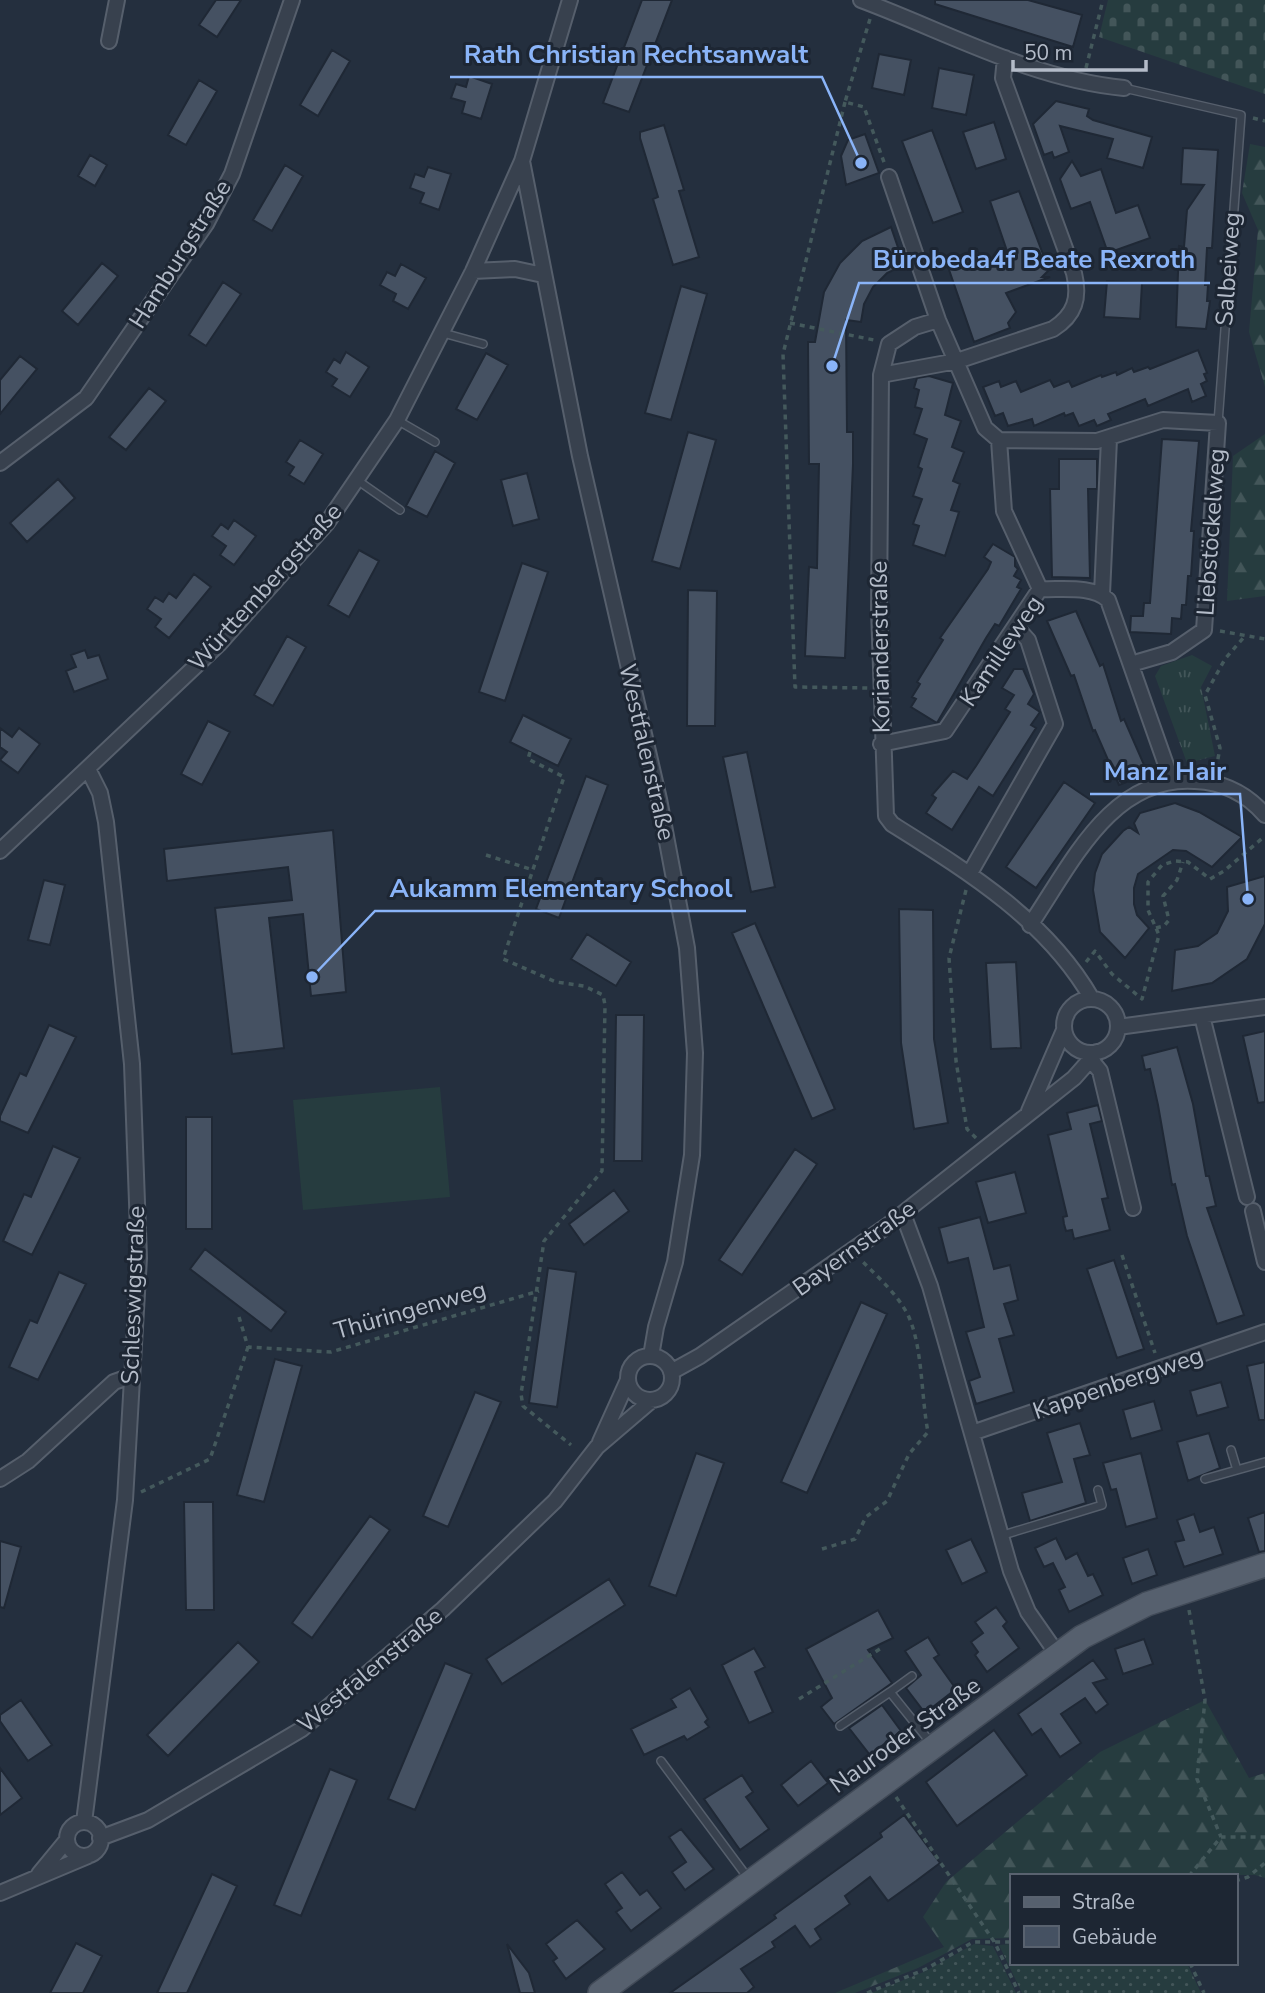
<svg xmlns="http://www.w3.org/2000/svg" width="1265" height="1993" font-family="'Nunito Sans',sans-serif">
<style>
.grass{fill:url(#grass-dots)}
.forest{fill:url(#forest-firs)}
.cemetery{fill:url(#cemetery-stones)}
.park{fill:url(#park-tufts)}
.garden{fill:#263c3f}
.building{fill:#455162;stroke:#1f2835;stroke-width:2}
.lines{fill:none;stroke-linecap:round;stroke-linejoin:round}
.service-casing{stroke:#565f6c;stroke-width:10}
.minor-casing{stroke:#565f6c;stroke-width:18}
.primary-casing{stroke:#414a57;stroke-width:26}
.path{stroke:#44595c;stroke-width:3.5;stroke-dasharray:5 5;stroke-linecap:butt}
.service{stroke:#38414e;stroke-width:7}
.minor{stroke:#38414e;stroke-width:14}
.primary{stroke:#56606e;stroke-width:23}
.labels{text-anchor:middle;stroke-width:6;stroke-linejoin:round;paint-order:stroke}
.street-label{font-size:24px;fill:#b4bcc9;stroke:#1d2633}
.leader{fill:none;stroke:#8ab4f8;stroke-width:2.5}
.callout-dot{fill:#8ab4f8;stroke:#1d2633;stroke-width:2.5}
.callout-label{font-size:26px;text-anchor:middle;font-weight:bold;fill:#8ab4f8;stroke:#1d2633;stroke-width:6;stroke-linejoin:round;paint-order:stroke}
</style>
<defs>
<pattern id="grass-dots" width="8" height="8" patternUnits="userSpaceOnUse" patternTransform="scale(1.75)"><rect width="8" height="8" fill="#263c3f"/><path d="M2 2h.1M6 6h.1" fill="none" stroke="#435659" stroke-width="1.8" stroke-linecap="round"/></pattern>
<pattern id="forest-firs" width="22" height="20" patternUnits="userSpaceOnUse" patternTransform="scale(1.75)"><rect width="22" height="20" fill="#263c3f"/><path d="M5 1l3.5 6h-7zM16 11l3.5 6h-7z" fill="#435659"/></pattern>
<pattern id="cemetery-stones" width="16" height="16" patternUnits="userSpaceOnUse" patternTransform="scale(1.75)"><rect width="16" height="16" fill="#263c3f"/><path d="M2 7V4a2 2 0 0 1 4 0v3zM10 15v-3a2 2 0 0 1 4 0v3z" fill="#435659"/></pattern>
<pattern id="park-tufts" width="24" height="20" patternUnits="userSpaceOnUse" patternTransform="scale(1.75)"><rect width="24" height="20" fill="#263c3f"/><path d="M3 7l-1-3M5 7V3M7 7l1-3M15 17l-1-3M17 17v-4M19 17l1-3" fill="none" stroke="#435659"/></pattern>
</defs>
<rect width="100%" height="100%" fill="#242f3e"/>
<path class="grass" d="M974,1944l19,2 23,47h-145l55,-22z
M1011,1944v19h176l14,30h-179l-23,-48z"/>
<path class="forest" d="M1250,144l15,3v240l-16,-55 9,-102 -16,-37z
M1265,434v162l-38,5 6,-145z
M1205,1700l44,78 16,-5v105l-10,-3 -244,1v62l-39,1 -54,29 -63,25h-20l109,-46 -21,-30 23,-35 154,-130z"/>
<path class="cemetery" d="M1108,0h157v94l-166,-57z"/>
<path class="park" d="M1192,655l20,11 -11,21 14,69 -28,7 -32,-87 6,-10z"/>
<path class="garden" d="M440,1087l10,110 -147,13 -10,-110z"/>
<path class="building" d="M216,0h25l-24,37 -18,-12z
M642,0h30l-43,112 -26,-9z
M935,0h93l54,15 -9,32 -138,-43z
M332,50l18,11 -32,55 -18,-11z
M879,54l32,6 -7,35 -32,-7z
M939,68l35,7 -8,40 -34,-7z
M469,76l23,8 -11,35 -19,-6 3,-11 -14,-4 5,-14 10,3z
M199,80l18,11 -31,54 -18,-10z
M1056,101l33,8 -2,7 6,4 59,17 -9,31 -36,-10 6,-19 -53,-13 9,26 -15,6 -2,-6 -8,3 -11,-31z
M994,122l12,37 -30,10 -13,-37z
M664,125l20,65 -5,1 20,66 -26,8 -20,-66 5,-2 -18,-59v-6z
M932,130l31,82 -30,11 -31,-82z
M865,134l14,39 -33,12 -5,-29 7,-16z
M1183,148l35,2 -6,98h-5l-2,37h3l-1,16h3l-4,28 -30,-2 3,-81 5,1 3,-37 17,-25 -23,-1z
M90,155l17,10 -12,21 -17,-10z
M1072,161l9,15 20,-7 15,44 22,-8 12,33 -42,15 -18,-51 -19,7 -11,-30z
M285,165l18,11 -31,55 -19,-11z
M428,167l23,7 -12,36 -19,-7 4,-10 -14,-5 5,-14 9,3z
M1019,191l30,79 -7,7h8l-44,16 10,19 -8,11 2,5 -36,14 -28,-81 31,-12 6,17 26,-9 -19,-56z
M891,227l13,38 -17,8 -14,14 -9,17 -3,18 -15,-2 1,112h6v32l-8,194 -40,-2 4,-89 8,1 2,-104h-10l-1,-122h7l9,-50 16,-29 22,-22z
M102,263l16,13 -40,49 -16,-14z
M401,264l25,14 -18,31 -15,-8 3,-7 -16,-9 7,-13 8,4z
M1107,281l35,2 -2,36 -36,-2z
M223,282l18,12 -35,52 -17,-11z
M681,286l26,8 -36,126 -26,-7z
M1198,350l9,23 -3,1 3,7 -6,3 5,12 -14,6 -4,-13 -40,17 -3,-7 -37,15 3,6 -14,6 -3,-6 -15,6 -6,-13 -8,3 -1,-3 -30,13 -2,-7 -24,7 -5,-13 -8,3 -12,-29 16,-6 2,6 15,-6 5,11 29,-12 4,7 15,-6 3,6 29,-12 1,2 14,-5 1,3 15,-7 2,4 14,-5 2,2z
M346,352l23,15 -19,30 -18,-11 5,-7 -11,-7 8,-13 6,4z
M486,353l22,12 -31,55 -21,-11z
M20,356l17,13 -37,45v-34z
M929,376l24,7 -8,32 16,6 -9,26 12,5 -11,29 7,3 -9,26 8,2 -14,44 -32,-11 6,-19 -6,-2 9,-25 -9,-3 9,-27 -4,-2 9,-28 -13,-5 8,-25 -7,-2 4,-17 -5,-2 3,-10z
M149,388l17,13 -40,49 -17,-13z
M688,432l28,8 -36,129 -28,-8z
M1162,439l37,2 -8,90h3l-3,45h-3l-2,29h-4l-1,14 -9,-1 -1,16 -41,-2 1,-16h12l1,-13h6z
M300,440l23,14 -19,30 -15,-9 5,-8 -8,-5z
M435,451l20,12 -28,54 -21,-11z
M1059,459h38v30h-9l2,89 -38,-1 -2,-88h9z
M527,473l12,46 -26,7 -12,-46z
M58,479l17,19 -48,44 -17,-19z
M234,520l22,16 -22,29 -14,-10 6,-9 -14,-10 9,-12 7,5z
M993,544l22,13v9l3,3 -4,7 7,4 -4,7 4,2 -22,37 -4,-2 -9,14 -49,85 -26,-16 5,-8 -4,-2 8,-13 -3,-2 26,-42 -3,-2 48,-69 3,-7 -7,-5z
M359,550l20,11 -30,56 -21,-12z
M522,563l26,9 -43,129 -26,-9z
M194,574l17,13 -42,51 -14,-11 6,-8 -14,-10 8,-12 8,5 6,-9 7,5z
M688,590l29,1 -2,135h-28z
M1076,611l24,55 3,-2 18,57 3,-2 24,55 -29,11 -24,-55 -2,1 -19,-56 -3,1 -24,-55z
M287,636l19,11 -33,59 -19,-11z
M85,650l3,8 11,-3 9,24 -34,13 -8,-21 10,-4 -5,-12z
M1014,669h9l11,25 -6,10 12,8 -9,13 5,3 -43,68 -14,-9 -27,43 -26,-17 10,-15 -4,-3 21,-24 14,8 9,-13 34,-54 -5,-3 9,-14 -12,-7z
M523,715l48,24 -13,27 -48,-24z
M208,721l22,11 -28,53 -21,-11z
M0,728l12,9 7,-9 21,16 -22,29 -18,-13 7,-8 -7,-5z
M747,752l28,135 -24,5 -28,-135z
M586,776l22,9 -49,133 -23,-9z
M1064,782l31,21 -59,85 -30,-21z
M1175,803l24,9 43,25 -30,30 -26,-16 -13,-1 -35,24 -4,14v16l3,11 12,13 -24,30 -25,-26 -7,-42 2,-17 7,-19 21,-23 6,-4 9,6 -4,-10 6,-10z
M333,830l13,162 -35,4 -8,-82 -34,4 15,130 -52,6 -17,-146 77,-8 -4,-33 -121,14 -3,-32z
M1265,876v48l-18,35 -35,24 -40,8 3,-41 23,-4 19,-13 11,-22 -1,-24z
M44,880l21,5 -15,60 -22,-5z
M899,909l34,1 1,129 14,84 -34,6 -13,-86z
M755,923l80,186 -23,10 -80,-186z
M587,934l44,28 -15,24 -45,-27z
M1016,962l5,86 -30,1 -5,-86z
M616,1015h28l-2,146h-28z
M49,1025l27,12 -48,96 -28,-12v-5l20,-43 6,3z
M1265,1031v71l-7,1 -15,-67z
M1177,1047l16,57 13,72h3l7,30 -9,2 37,107 -27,9 -30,-88 -12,-52 -3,1 -14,-80 -8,-36 -5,1 -3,-14z
M1098,1105l4,16 -12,3 18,74 -6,1 8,31 -36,9 -2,-9 -6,1 -2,-7 -1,-7 4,-1 -19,-81 23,-6 -4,-16z
M186,1117h26v112h-26z
M53,1146l27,12 -48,97 -29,-14 21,-47 7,3z
M795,1149l22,15 -75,111 -23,-15z
M1015,1172l11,41 -38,10 -12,-41z
M614,1190l15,21 -45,34 -15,-21z
M980,1217l14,52 16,-4 8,35 -14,4 10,31 -15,4 15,53 -38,12 -7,-23 11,-4 -14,-45 18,-5 -16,-69 -20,5 -9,-35z
M205,1249l81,63 -15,19 -81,-62z
M1114,1260l30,89 -27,9 -30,-89z
M548,1268l28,4 -19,135 -28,-4z
M59,1272l27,12 -48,96 -29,-13 21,-47 7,3z
M861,1302l26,12 -80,179 -26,-11z
M275,1359l27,7 -38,136 -27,-7z
M1265,1362v58h-6l-12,-54z
M1221,1382l7,25 -31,9 -7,-25z
M475,1392l26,10 -53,125 -25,-11z
M1154,1401l8,29 -31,9 -8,-29z
M1080,1423l10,32 -16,4 12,44 -56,18 -8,-28 40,-11 -15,-49z
M1209,1433l11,35 -32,13 -11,-39z
M696,1453l28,10 -48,133 -27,-10z
M1141,1453l16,65 -31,9 -10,-38 -5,1 -8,-27z
M184,1502h29l1,108h-28z
M1265,1512v39l-6,1 -11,-34z
M1194,1514l6,18 14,-5 9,27 -39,13 -9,-25 9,-2 -7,-20z
M370,1516l20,14 -78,108 -20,-15z
M1056,1538l10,21 11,-6 11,23 5,-2 10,21 -34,17 -10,-22 6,-3 -12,-24 -9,4 -9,-19z
M971,1539l16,33 -25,12 -16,-34z
M0,1541l21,6 -17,61 -4,-1z
M1148,1549l9,26 -25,9 -9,-26z
M609,1579l16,26 -123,79 -16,-25z
M996,1607l11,15 -4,4 16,22 -32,24 -12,-17 3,-3 -7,-10 12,-9 -8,-11z
M878,1610l15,28 -25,12 24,33 -58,41 -13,-17 11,-9 -26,-49z
M928,1637l11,18 -5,3 22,31 -31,24 -19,-25 15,-13 -16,-24z
M1144,1639l9,25 -30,10 -8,-25z
M238,1642l21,20 -91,94 -21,-21z
M754,1648l11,19 -10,5 18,40 -24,11 -27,-58z
M1093,1660l14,19 -14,4 15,21 -12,9 -11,-15 -24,16 20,29 -21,14 -19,-28 -9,6 -14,-21z
M445,1663l27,11 -57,136 -27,-11z
M690,1688l18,31 -3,3 4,5 -22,13 -3,-4 -40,19 -13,-26 45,-22 -5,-8z
M21,1700l31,45 -24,16 -28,-40v-6z
M882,1705l19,26 -31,24 -21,-27z
M994,1730l33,45 -70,51 -31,-44z
M811,1761l17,22 -30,23 -17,-21z
M0,1768l22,30 -22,17z
M330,1769l27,11 -56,136 -27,-11z
M742,1775l11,17 -7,5 23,32 -29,21 -36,-51z
M904,1815l36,48 -24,18 -28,20 -18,-24 -25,19 5,8 -35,25 6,10 -11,8 -15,-21 -23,16 3,5 -34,22 13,18 -7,6h-77l106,-75 -2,-3 108,-78 -2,-4z
M681,1829l33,40 -29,21 -13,-18 14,-10 -17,-25z
M622,1872l18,23 7,-5 14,18 -30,23 -15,-19 6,-4 -17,-24z
M212,1874l25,12 -50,107h-30z
M577,1920l28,29 -39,30 -13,-18 4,-3 -11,-14z
M76,1943l26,13 -19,37h-33z
M507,1944l22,29 6,20h-15z"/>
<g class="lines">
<g class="service-casing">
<path id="service" d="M1124,88l117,27 -23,308
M443,333l40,11
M397,420l38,22
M357,480l43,30
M1231,1450l6,20
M1205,1479l60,-17
M1000,1536l102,-31 -4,-15
M890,1692l22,-16
M840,1726l50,-34 41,51
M661,1761l87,117"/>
</g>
<g class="minor-casing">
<path id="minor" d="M861,0c86,32 170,79 263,88
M109,41l8,-41
M522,161l58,295 79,343 28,149 8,105 -3,102 -17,107 -19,65 -5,29
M889,177l49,143 47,108 14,12 98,1 66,-21 55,3 -14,207 -32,22 -41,12
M473,271l42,-2 28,6
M938,320l-23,7 -26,17 -8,31 -2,234 7,207 6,8c75,47 155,96 200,175
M881,375l76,-14 96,-32c22,-14 27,-31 21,-56l-71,-195 2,-20
M999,440l5,71 36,78
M0,463l86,-65 120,-174 26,-50 60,-174
M1102,594l7,-155
M881,744l64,-13 95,-142c21,1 53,-4 68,11l63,179
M0,851l219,-207 108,-121 70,-103 76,-149 49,-110 48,-161
M970,873l85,-149 -27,-84 -12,-13
M1030,925c41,-60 81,-150 165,-144 28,1 51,12 70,34
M1064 1026a27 27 0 1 1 54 0a27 27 0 1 1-54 0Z
M1202,1016l45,181
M1118,1027l147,-20
M1091,1060l9,11 33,137
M1029,1111l35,-81
M1253,1211l12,51
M903,1214l27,72 81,285 17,41 30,43
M628 1378a22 22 0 1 1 44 0a22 22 0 1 1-44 0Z
M671,1372l29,-16 187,-130 187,-148 23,-26
M972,1433l293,-101
M600,1442l28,-62
M0,1479l28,-18 86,-79 17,-6
M84,1822l41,-322 14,-242 -7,-194 -26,-242 -6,-29 -12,-24
M67 1839a17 17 0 1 1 34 0a17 17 0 1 1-34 0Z
M100,1838l48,-18 154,-91 141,-120 112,-108 42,-54 55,-47
M39,1874l28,-34
M0,1893l88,-37"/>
</g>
<g class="primary-casing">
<path id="primary" d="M600,1993l482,-356 65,-33 118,-39"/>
</g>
<path class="path" d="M870,19l-25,83 19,5 21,58
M1086,68l17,-68
M845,102l-62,252 12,333 73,1
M1253,118l12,3
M790,323l84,17
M1220,631l45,8
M530,752l-2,7 36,18 -61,182 53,23 28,4 19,9 2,10 -3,166 -58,70 -23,153 2,12 48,39
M1216,769l4,-21 -15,-53 20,-36 19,-22
M486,855l47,15
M966,890l-17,68 7,103 11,68 9,9
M1156,928l8,-2 5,-6 -6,-24 14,-16 6,-18
M1086,962l9,-11 17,23 30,25 17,-64 -11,-25v-28l14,-17 13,-4 13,1 22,17 14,-8 41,-35
M1122,1255l33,98
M239,1317l9,30 83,5 208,-61
M141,1492l69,-33 38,-112
M822,1549l33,-10 11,-22 21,-16 22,-47 19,-22c-7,-35 -5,-85 -20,-117 -11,-21 -29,-37 -45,-53
M1189,1610l16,90 -8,79 24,58
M799,1699l81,-50
M896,1797l99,146 24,50
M1189,1876l32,-39h44
M1235,1881l13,-4 17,-14
M1190,1963l14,30
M867,1993l59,-24 47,-27h38"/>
<use href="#service" class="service"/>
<use href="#minor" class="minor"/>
<use href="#primary" class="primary"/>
</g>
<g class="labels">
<g class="street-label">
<text transform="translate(180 254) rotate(-58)" y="8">Hamburgstraße</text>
<text transform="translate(1228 269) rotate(-86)" y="8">Salbeiweg</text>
<text transform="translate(1211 532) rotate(-86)" y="8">Liebstöckelweg</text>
<text transform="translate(265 587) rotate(-48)" y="8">Württembergstraße</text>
<text transform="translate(880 647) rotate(-91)" y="8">Korianderstraße</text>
<text transform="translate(1001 651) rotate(-56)" y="8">Kamilleweg</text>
<text transform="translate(647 752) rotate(77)" y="8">Westfalenstraße</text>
<text transform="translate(854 1248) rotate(-36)" y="8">Bayernstraße</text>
<text transform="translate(133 1295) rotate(-88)" y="8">Schleswigstraße</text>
<text transform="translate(410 1310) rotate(-16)" y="8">Thüringenweg</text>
<text transform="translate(1118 1383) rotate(-19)" y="8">Kappenbergweg</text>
<text transform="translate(370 1670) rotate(-40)" y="8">Westfalenstraße</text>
<text transform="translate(905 1735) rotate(-36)" y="8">Nauroder Straße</text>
</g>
</g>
<path class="leader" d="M861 163L822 77H450M832 366L859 283H1210M1248 899L1240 794H1090M312 977L375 911H746"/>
<g class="callout-dot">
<circle cx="861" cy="163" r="7"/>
<circle cx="832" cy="366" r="7"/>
<circle cx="1248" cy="899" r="7"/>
<circle cx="312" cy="977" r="7"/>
</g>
<g class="callout-label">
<text x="636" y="63">Rath Christian Rechtsanwalt</text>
<text x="1034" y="268">Bürobeda4f Beate Rexroth</text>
<text x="1165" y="780">Manz Hair</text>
<text x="561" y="897">Aukamm Elementary School</text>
</g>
<rect x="1010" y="1874" width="228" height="91" fill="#1d2633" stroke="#59626f" stroke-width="2"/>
<rect x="1024" y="1897" width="35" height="10" fill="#56606e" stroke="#59626f" stroke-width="2"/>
<text x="1072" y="1909" font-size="21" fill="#b4bcc9">Straße</text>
<rect x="1024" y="1926" width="35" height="21" fill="#455162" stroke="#59626f" stroke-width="2"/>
<text x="1072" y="1944" font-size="21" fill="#b4bcc9">Gebäude</text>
<path d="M1013 60v10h133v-10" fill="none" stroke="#b4bcc9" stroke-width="3.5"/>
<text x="1024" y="60" font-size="21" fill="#b4bcc9" stroke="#1d2633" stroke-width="5" paint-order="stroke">50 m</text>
</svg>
